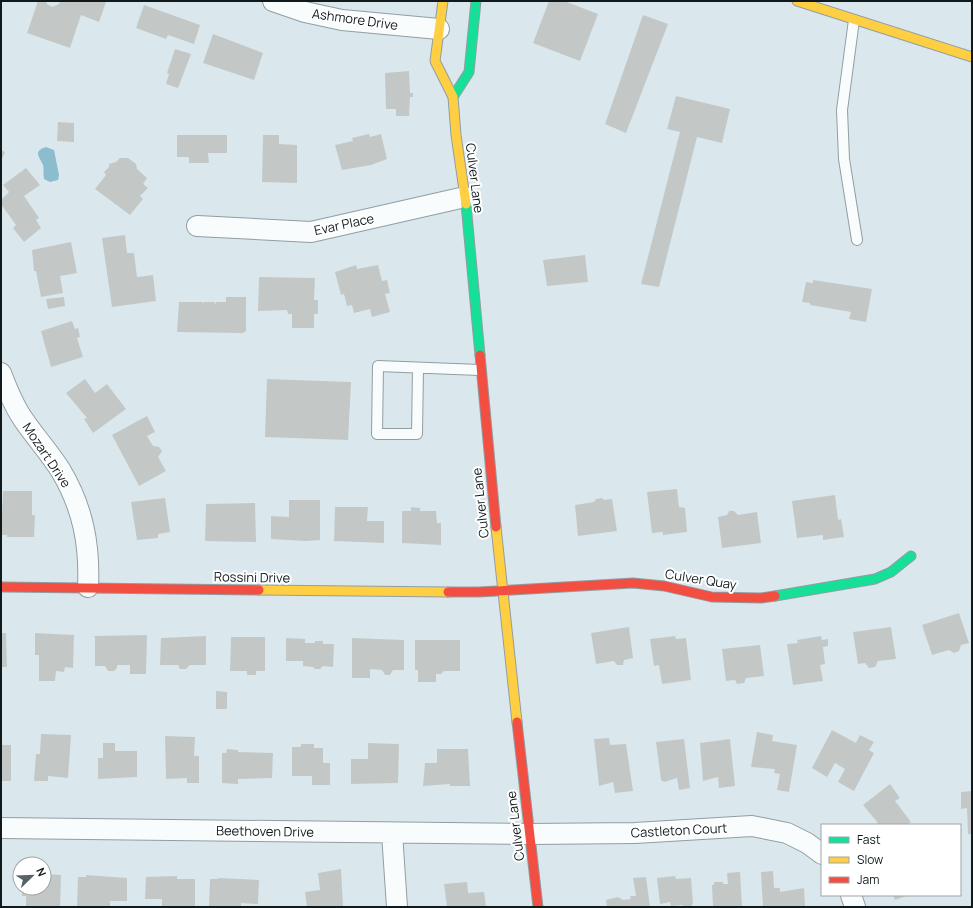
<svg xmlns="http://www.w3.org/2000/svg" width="973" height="908" font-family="Manrope,sans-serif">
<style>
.water{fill:#8cbdce}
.building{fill:#c3c8c6}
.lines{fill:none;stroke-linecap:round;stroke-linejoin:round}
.lane-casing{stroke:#929da2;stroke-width:12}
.street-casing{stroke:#929da2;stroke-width:22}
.fast-casing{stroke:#929da2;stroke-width:11}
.slow-casing{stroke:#929da2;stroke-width:11}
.jam-casing{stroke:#929da2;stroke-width:11}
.lane{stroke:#f9fcfc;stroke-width:10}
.street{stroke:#f9fcfc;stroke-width:20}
.fast{stroke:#16e098;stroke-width:9}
.slow{stroke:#ffcf43;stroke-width:9}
.jam{stroke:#f24e42;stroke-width:9}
.labels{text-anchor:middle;stroke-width:4;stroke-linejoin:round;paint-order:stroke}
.street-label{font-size:13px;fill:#101a1d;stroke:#fff}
</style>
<rect width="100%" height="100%" fill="#dae8ee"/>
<path class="water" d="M46,147l8,3 5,25 -1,5 -8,2 -6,-3c-1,-5 0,-10 -1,-14 -4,-9 -10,-14 3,-18z"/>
<path class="building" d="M38,1h8l1,3 5,3 7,-3 1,-3 46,1 -7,20 -18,-7 -11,33 -43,-15z
M549,1h15l34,13 -18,47 -47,-18z
M144,5l56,20 -6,19 -26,-9 -2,4 -30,-11z
M643,15l25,9 -42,109 -21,-9z
M213,34l50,19 -9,27 -51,-17z
M175,49l16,5 -13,34 -12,-4 3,-10 -2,-1z
M409,71l1,22h3v4h-3l-1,19h-13v-7h-10l-1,-36z
M676,96l54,13 -8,34 -25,-6 -38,150 -18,-3 39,-152 -13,-3z
M58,122l16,1v19l-17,-1z
M369,134l1,3 11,-3 6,25 -16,6 -29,5 -7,-25 18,-4 -1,-3z
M177,135h50v18h-19l1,10h-20v-6h-12z
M263,135h16v9l18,1v38l-35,-1z
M1,150l4,2 -4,9z
M120,158h8l8,6 1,5 10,9 -4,6 5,4 -8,8 3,3 -13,16 -35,-26 11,-14 -2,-3 5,-5v-3l7,-2z
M26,168l14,17 -16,11 15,22 -3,2 5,8 -17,14 -11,-14 3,-3 -15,-21v-4l8,-8 -6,-7z
M125,235l2,18h7l3,24 16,-2 3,26 -44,6 -10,-69z
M71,242l6,31 -17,3 3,17 -22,4 -5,-26h-2l-2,-21z
M585,255l3,27 -41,4 -4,-26z
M356,265l1,4 21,-4 4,16 5,-1 3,13 -5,1 5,18 -18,5 -2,-8 -16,4 -2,-8 -5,1 -3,-12 -3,1 -6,-23z
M259,277l56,1 -1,22h4v14h-4v14h-22v-14h-4l-1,-4 -29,1z
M813,280l59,9 -6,33 -17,-3 2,-7 -41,-7v-2l-8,-1 4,-20 7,1z
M64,297l1,9 -17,3 -2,-10z
M226,297h20v34l-3,2 -66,-1 2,-30h24l-1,2 2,-2h10l2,2v-2h10z
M72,321l3,8 3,-1 2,9 -3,1 6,19 -32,10 -10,-36z
M85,379l10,14 12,-9 19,25 -33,24 -9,-14 3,-1 -21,-25z
M267,379l84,3 -3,58 -83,-3z
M147,416l8,16 -8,4 6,10 6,1 3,4 -4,6 8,14 -27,15 -27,-51z
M677,489l2,18 6,1 2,24 -24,3v-3l-11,1 -5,-41z
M3,491h29v24h3l-1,22h-27v-2h-6z
M835,495l3,25 3,-1 3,18 -21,3v-5l-26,3 -5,-37z
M165,498l5,34 -12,2v4l-21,2 -6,-38z
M602,498l2,2 8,-1 5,32 -39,5 -3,-31 19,-3 2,-3z
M289,500h31v40l-14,1 -35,-2v-23l18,1z
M255,503l1,39 -51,-1 1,-37z
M335,507h33l-1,14h17v22l-50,-2z
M411,507l9,1v3h16l1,12h4v22l-39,-2v-32h9z
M729,511h5l4,4 19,-3 4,31 -39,5 -4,-31 9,-2z
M959,613l10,30 -8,2 -2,6 -5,2 -5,-3 -17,5 -10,-30z
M629,627l4,31 -9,2 -1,5h-6l-3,-4 -18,3 -5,-31z
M891,627l5,32 -18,2 -3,6 -6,1 -4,-5 -7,1 -5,-32z
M1,633h5l1,34h-6z
M35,633l39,2 -1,33 -8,-1 -1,5 -8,-1 -1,10h-16v-26h-4z
M147,635l-1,39h-16v-9h-13v3l-3,3h-6l-3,-5h-10v-29l-2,-1z
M206,636v29h-16l-4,4h-6l-2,-4h-18l1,-27z
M675,636l1,3 10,-1 5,42 -29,4 -3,-19 -5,1 -4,-27z
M821,636l1,4 6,-1v7l-5,1 2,17 -5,1 3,16 -30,4 -6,-41 11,-1 -1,-3z
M231,637h34v34h-9v4h-9v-4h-17z
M286,638l19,1v4h10v-2h8v3h11l-1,23 -10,-1 -3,3h-5l-2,-2 -10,-1v-5h-17z
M352,638l52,2v30h-11l-3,5h-5l-3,-5 -12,-1v9h-18z
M415,640h45v31h-16l-3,3h-5v8h-18v-12h-3z
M760,645l4,31 -18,2 -2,5 -7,1 -2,-4 -9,1 -4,-32z
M216,691l11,1v17h-11z
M832,730l24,13 4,-8 14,7 -5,8 5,3 -20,38 -16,-9 7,-13 -10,-6 -8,14 -15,-9z
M757,732l16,3 -1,6 25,4 -8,47 -12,-2 3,-16 -6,-1 1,-4 -24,-2z
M41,734l30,1 -3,43 -20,-2v5h-14l2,-27h4z
M165,736l30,1 -1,19h5v27h-12v-5l-21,1z
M609,738l1,7 16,-1 7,47 -18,2 -2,-11 -14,4 -5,-47z
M684,739l6,49 -11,2 -2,-12 -13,4 -3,-2 -5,-38z
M730,739l5,47 -16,2 -1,-11 -15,4 -3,-38z
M103,743h12v8h22v26l-39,2v-21h5z
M368,743l31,1 -1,39 -47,1v-25h17z
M301,744h13v4h9v15h7v22h-18v-9h-20v-29h9z
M1,745h10v36h-10z
M227,749l11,1v2l35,1 -1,25 -34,1v5l-16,-1v-30h4z
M437,749h31l2,37h-20v-2l-27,2 2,-23h12z
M890,784l10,14 -5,3 16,21 -5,3h-30l2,-2 -15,-18z
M972,791v43h-4l-1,-26 -6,1v-17z
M341,869l2,38h-36l-2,-15 15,-2 -2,-17z
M773,871l1,17h6v4l24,-4 1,19h-42l-2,-35z
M740,872l2,35h-29l-1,-22h2v-3h9v2h5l-1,-11z
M44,874l17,1 -1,32h-34v-11h-4v-8h22z
M86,875l41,3v23h-17v6h-33l1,-30h8z
M177,876v3h18v28h-33v-8h-17l1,-22z
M675,876l1,3 15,-1 2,25 -1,1v3h-9v-2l-12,1 -1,-4 -10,2 -3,-26z
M646,877l4,30h-43l-1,-7 12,-3 5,3 8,-1 -1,-3h6l-3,-18z
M218,878l41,2 -1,24 -17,-1v4h-32l1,-28h8z
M467,882l1,11 16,-1 2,15h-39l-3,-23z
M893,895h16l-14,5z"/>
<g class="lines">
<g class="lane-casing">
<path id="lane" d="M854,20l-12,90 2,49 13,81
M418,368l-1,66h-40l1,-68 102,4"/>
</g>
<g class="street-casing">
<path id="street" d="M273,1l32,11 37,8 97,9
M197,226l114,6 154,-35
M1,373c6,16 13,33 22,46 12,18 27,34 38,52 22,37 29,74 27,116
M1,828l528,6 106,-1 117,-7 35,7 20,10 15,11
M392,833l5,74
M851,895l4,12"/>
</g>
<g class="fast-casing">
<path id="fast" d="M453,97l16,-25 7,-71
M466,204l14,151
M775,596l100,-17 16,-7 20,-16"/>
</g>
<g class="slow-casing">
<path id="slow" d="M443,1l-8,60 18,36 3,38 10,69
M797,1l175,56
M496,527l21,195
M259,590l189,2"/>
</g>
<g class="jam-casing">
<path id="jam" d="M480,355l16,172
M1,587l258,3
M448,592h31l154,-9 31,3 48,11 49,1 14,-2
M517,722l21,185"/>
</g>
<use href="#lane" class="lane"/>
<use href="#street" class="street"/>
<use href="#fast" class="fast"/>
<use href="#slow" class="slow"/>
<use href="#jam" class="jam"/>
</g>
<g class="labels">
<g class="street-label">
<text transform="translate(355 19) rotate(8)" y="5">Ashmore Drive</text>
<text transform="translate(475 178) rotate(83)" y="5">Culver Lane</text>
<text transform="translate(344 224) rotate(-12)" y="5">Evar Place</text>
<text transform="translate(47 455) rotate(56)" y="5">Mozart Drive</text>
<text transform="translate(480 503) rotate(-96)" y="5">Culver Lane</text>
<text transform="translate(252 577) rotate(1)" y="5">Rossini Drive</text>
<text transform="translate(701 579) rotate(9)" y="5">Culver Quay</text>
<text transform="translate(515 826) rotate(-97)" y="5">Culver Lane</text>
<text transform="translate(679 830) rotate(-3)" y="5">Castleton Court</text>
<text transform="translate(265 831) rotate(1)" y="5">Beethoven Drive</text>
</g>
</g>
<rect width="973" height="908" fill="none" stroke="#101a1d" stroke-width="4"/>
<rect x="821" y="824" width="140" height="72" fill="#ffffff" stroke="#9fa3a5"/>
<rect x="829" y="837" width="20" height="6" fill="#16e098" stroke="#9fa3a5"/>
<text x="857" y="844" font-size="12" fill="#101a1d">Fast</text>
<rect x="829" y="857" width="20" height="6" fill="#ffcf43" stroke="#9fa3a5"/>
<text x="857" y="864" font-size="12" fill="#101a1d">Slow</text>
<rect x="829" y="877" width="20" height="6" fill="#f24e42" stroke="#9fa3a5"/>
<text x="857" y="884" font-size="12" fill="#101a1d">Jam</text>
<g transform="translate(32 876) rotate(67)"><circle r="19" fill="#ffffff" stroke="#9fa3a5"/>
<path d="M0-3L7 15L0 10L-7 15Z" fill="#576266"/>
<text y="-6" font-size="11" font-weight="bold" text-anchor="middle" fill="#101a1d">N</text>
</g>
</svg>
